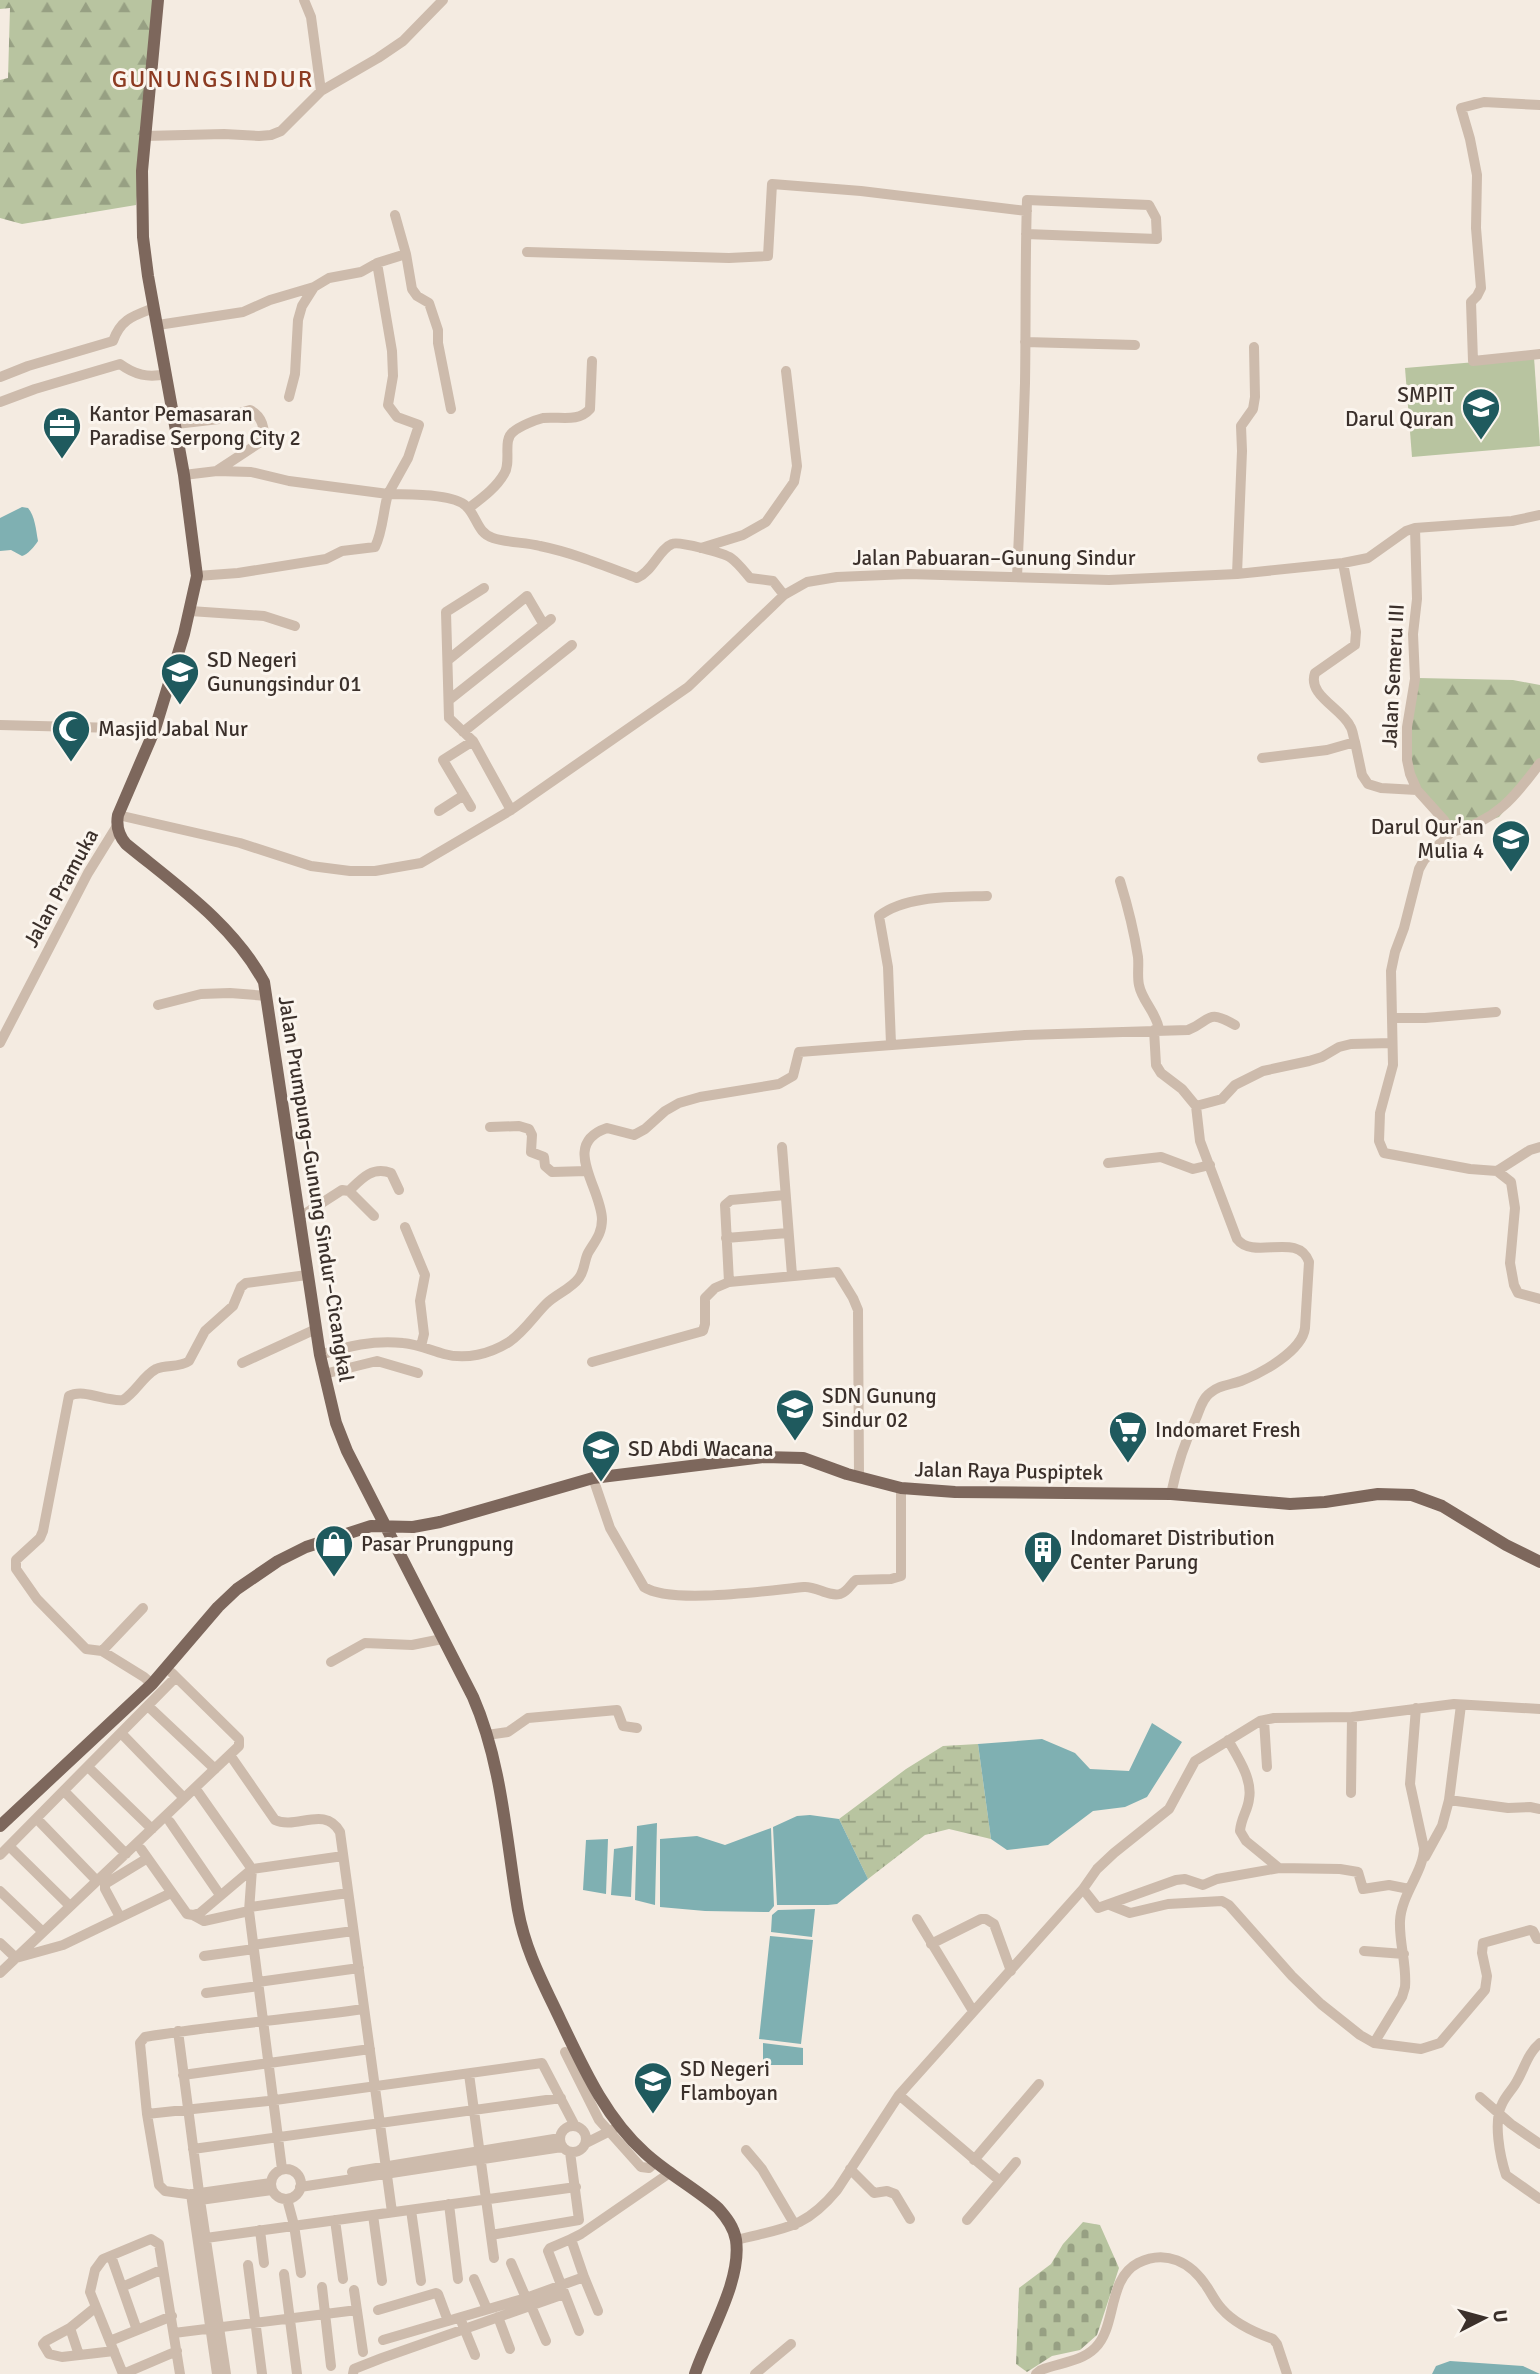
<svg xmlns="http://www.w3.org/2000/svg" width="1540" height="2374" font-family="Signika,sans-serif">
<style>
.forest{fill:url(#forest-firs)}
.wetland{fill:url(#wetland-marsh)}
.cemetery{fill:url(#cemetery-stones)}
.pitch{fill:#b8c4a0}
.water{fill:#7fb0b2}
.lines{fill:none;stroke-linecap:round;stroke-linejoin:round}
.minor{stroke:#cdbbac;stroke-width:10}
.major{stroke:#7d675c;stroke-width:12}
.labels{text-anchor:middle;stroke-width:6;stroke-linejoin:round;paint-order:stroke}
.poi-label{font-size:21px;fill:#3b302b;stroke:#fbf5ee;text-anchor:start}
.street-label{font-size:21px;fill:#3b302b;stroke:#fbf5ee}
.quarter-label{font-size:24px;letter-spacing:2px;fill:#8c3b22;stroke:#fbf5ee}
</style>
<defs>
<pattern id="forest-firs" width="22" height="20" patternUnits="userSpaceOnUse" patternTransform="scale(1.75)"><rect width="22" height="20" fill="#b8c4a0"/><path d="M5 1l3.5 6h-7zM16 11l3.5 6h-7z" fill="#97a083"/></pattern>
<pattern id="wetland-marsh" width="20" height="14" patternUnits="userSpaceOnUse" patternTransform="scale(1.75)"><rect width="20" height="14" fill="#b8c4a0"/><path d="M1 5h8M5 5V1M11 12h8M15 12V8" fill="none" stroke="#97a083"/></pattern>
<pattern id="cemetery-stones" width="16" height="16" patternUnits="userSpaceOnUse" patternTransform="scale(1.75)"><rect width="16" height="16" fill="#b8c4a0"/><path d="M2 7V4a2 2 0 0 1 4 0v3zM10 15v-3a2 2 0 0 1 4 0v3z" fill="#97a083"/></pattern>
</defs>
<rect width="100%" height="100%" fill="#f4ebe1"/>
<path class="forest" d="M0,0h157l-21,205 -114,19 -22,-6v-138l8,-2 2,-70 -10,1z
M1418,678l95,2 27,5v85l-41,47 -39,14 -19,-10 -31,-45 -1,-41z"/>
<path class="wetland" d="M978,1744l13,95 -42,-10 -24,6 -57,44 -29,-60 67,-50 37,-23z"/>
<path class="cemetery" d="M1083,2222l17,3 19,43 -22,67 -17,15 -28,6 -25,16 -11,-8 3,-76 32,-24 12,-20z"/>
<path class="pitch" d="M1534,357l6,89 -128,11 -7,-89z"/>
<path class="water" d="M22,507l6,1c7,8 8,22 10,33 -3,5 -11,14 -16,15l-11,-6 -11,1v-33z
M1152,1723l30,19 -35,55 -22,10 -32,4 -45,34 -41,5 -16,-11 -13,-95 64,-5 33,14 15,16 39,2z
M810,1815l29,4 29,60 -31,25 -9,1h-51l-4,-78 24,-11z
M657,1823l-2,82 -20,-5 2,-74z
M771,1828l3,78 -5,6 -64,-1 -45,-4v-68l37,-3 28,9z
M608,1839l-2,55 -23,-4 3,-50z
M633,1846l-2,51 -20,-2 3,-46z
M815,1909l-3,28 -41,-5 1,-17 6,-5z
M770,1936l43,4 -12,104 -42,-5z
M763,2043l40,5v17h-40z
M1450,2361l73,5 17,8h-108l4,-8z"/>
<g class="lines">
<path class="minor" d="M304,0l7,17 10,74
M1540,105l-56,-3 -23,6 9,31 7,36 -1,53 5,60 -4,8 -6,6 2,59 67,-7
M145,136l79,-2 35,2 12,-1 10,-4 40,-40 57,-33 25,-17 40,-41
M527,252l202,6 39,-2 4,-72 89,7 166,20
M406,254l6,35 5,7 12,7 9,27v13l13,66
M158,325l85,-13 27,-12 44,-13
M1025,342l110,3
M0,377l28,-11 85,-25c8,-22 20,-25 41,-33
M289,397l6,-23 3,-54 4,-14 12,-19 15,-9 32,-6 16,-9
M0,402l35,-13 85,-25c15,11 28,14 46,10
M176,424l43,-5 31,-9c12,6 16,19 12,31l-44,29
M184,475l33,-4 34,1 38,9 99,13 20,-36 11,-33 -22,-8 -9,-12 5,-29 -1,-25 -15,-88 29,-9 -11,-39
M469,508c13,-10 27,-20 35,-34 8,-12 -2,-34 9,-42 7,-6 22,-12 30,-14 16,-2 35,5 47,-9l2,-48
M1415,528l2,71 -4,35 2,45 -8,48v33l3,14 7,16 27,30 7,12 -27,28 -5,9 -15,59 -9,24 -4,19 2,94 -13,48 -1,28 5,12 86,16 27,2 14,11 4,26 -5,55 4,22 4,8 22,6
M701,548l42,-13 23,-13 28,-40 3,-16 -11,-95
M1237,574l5,-123 -1,-25 12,-17 2,-12 -1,-50
M197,576l41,-3 88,-14 16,-8 33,-4c8,-16 8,-36 13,-53 19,1 65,-1 78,12 11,10 11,27 27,32 15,5 32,4 47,8 34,7 65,20 97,32 16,-7 22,-29 35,-34 7,-3 52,9 59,14 7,5 13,13 19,20l23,3 11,14
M1017,577c3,-65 6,-130 8,-194 1,-61 0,-122 2,-183l122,5 7,13 1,21 -131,-5
M484,588l-38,24 3,106 24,23 38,69
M190,611l74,5 31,10
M448,660l79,-64 17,29
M449,700l102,-81
M0,725l155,4
M463,732l109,-87
M1355,742l7,33 6,9 13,4 36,2
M1262,758l65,-8 28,-8c-2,-5 -2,-12 -5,-16 -9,-18 -43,-31 -35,-53l40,-28 1,-13 -13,-69
M471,807l-28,-47 30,-19
M439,811l25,-16
M118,815l122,28 71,23 39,5h25l46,-8 90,-53 177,-123 96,-92 23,-13 30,-5 71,-3 201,6 128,-6 106,-11 25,-5 38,-27 9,-3 97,-7 28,-6
M1451,832c44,-10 64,-35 89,-69
M1120,881c8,26 14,50 18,76 1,9 -1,19 1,28 3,16 17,27 20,44
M158,1005l43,-11 29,-1 37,3
M1392,1018h33l71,-6
M1154,1030l2,35 5,8 21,16 14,17 4,35 37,98c17,22 61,-8 72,23l-4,66c-3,23 -43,45 -64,53 -11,4 -22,4 -31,12 -7,5 -10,15 -13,23 -13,27 -20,49 -26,78
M0,1043l88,-170 29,-47
M891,1044l-3,-77 -9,-51c27,-21 75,-19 108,-20
M1196,1106l26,-7 13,-14 28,-14 46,-10 13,-4 17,-10 12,-3 41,-1
M490,1127l29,-1 10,3 3,6 -1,17 13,5 1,9 7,6 35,-1
M782,1147l10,128
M1108,1163l53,-6 32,12 17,-4
M1497,1171l33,-21 10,-3
M349,1191c12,-12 23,-25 42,-18l8,17
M300,1217l42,-27 7,1 25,25
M405,1227l20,48 -5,26 4,33 -3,12
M726,1238l62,-5
M729,1282l-4,-77 6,-5 54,-5
M320,1355c28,-9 53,-15 83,-12 14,1 27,7 41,11 22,6 46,0 65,-12 15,-10 25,-26 37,-38 10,-10 25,-15 33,-26 6,-8 5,-17 9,-25 7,-12 14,-19 14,-34 -1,-32 -42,-75 5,-91l27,7 11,-6 20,-18 14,-8 21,-6 79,-13 14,-8 6,-24 226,-17 163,-5c23,-9 18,-22 47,-5
M592,1362l111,-31 2,-7v-26l10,-10 14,-6 108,-10 16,26 5,12 1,167
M242,1363l74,-34
M324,1374l53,-13 41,12
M593,1478l17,50 34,59c27,18 126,3 160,0 12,-1 25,10 36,7 9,-3 10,-10 16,-14l35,-1 10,-3v-88
M102,1651l41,-43
M331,1662l34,-19 47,2 30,-6
M152,1684l-8,-7 -42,-26 -16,-2 -49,-50 -21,-30v-9l24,-22 3,-7 26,-135c15,-8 37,6 54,4 13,-8 20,-24 33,-31 11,-5 23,-1 33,-8l16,-30 28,-25 8,-19 5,-4 61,-8
M148,1706l67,63
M1264,1720l3,47
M121,1733l63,65
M487,1735l21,-3 20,-14 89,-8 6,16 14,2
M1228,1740c9,16 25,39 21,59 -1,11 -8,19 -9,32l6,10 33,27 61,1 18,3 5,17 26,-4 20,4
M230,1755l45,65c21,10 50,-15 65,12l52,380
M88,1767l64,62
M195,1788l57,81 -3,42 33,258
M64,1791l62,63
M1351,1793l1,-76
M1449,1800l59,8 22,-1 10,2
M37,1819l60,62
M170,1822l50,73
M9,1846l61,60
M141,1849l46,65 6,1 7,-2 52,-44 91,-13
M0,1855l176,-178 -4,-4
M1425,1857l17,-31 7,-26 12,-95
M1083,1889l15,19 78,-28 9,-1 18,6 14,-6 62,-11
M0,1891l43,41
M1110,1905l20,8 38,-9 54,-3 7,4 63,71 29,28 39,31 14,8 47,6 19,-6 45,-53 2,-14 -5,-23 1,-10 47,-13 3,1 4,8h3
M250,1907l98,-14
M193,1915l11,6 45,-10
M120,1917l-15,-28v-5l41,-25
M917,1919l56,92
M0,1943l16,15 47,-13 108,-52
M931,1944l50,-25h5l8,5 17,47
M253,1945l100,-14
M1364,1951l40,3
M204,1956l50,-7
M0,1973l239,-227v-7l-63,-62
M258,1982l101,-14
M206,1993l53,-7
M178,2031l22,169h-5
M1374,2043l28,-46 3,-10c2,-22 -6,-44 -5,-66 1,-26 24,-50 24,-73l-14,-64 6,-76
M1540,2043c-12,10 -15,24 -23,38 -4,8 -11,14 -15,23 -9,17 -2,53 4,71l34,24
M565,2052l34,68 42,47 8,1 7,-6
M469,2074l25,184
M183,2075l187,-26
M899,2095l101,86
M1480,2097l31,27 29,20
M147,2114l121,-13 274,-38 33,63
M560 2139a13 13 0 1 1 26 0a13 13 0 1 1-26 0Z
M586,2143l28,-14
M193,2149l368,-51
M746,2150l16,19 33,56
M974,2160l65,-76
M850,2169l24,24 13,-2 8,3 15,25
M271 2184a15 15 0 1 1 30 0a15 15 0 1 1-30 0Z
M352,2172l208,-34
M300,2187l262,-40
M187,2194l-22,-3 -6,-6 -12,-71 -7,-71 5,-6c73,-12 146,-18 219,-28
M191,2194l26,180
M193,2194l78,-11
M287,2199l7,26 7,48
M449,2204l9,75
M411,2210l10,71
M373,2215l9,66
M335,2220l8,59
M967,2220l49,-58
M260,2230l4,33
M491,2235l88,-15 -9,-68
M206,2238l370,-51
M571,2239l-21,9 -2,3 31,80
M736,2240c47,-12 68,-10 101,-50l62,-95 184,-206 14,-20 17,-16 55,-44 26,-48 65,-40 14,-3 78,-1 102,-13 86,5
M111,2256l26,74
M511,2263l15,35
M248,2265l14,109
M284,2274l13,100
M584,2277l14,34
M474,2279l13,30
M122,2287l41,-18
M322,2287l9,79
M354,2290l9,62
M531,2306l15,35
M96,2307l-26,21 -24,13 -3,3 6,10 13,3 52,-6
M378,2310l58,-17 2,1 10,27
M498,2317l12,32
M462,2323l13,32
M70,2328l9,27
M174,2333l183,-23
M383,2340l143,-42 58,-21 -13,-38 10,-5 90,-62
M110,2341l62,-25
M123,2374l-33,-82 5,-22 8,-11 48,-20 8,5 21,130
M123,2374l54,-23
M226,2374l-26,-174 72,-10
M353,2374l1,-5 28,-11 182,-64
M755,2374l36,-30
M1036,2374l5,-4c17,-7 40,-8 54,-22 22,-21 12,-69 43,-85 28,-14 53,-1 69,24 5,7 8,15 15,22 12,14 34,24 51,30l4,5 10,30"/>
<path class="major" d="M158,0l-16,171 1,66 5,39 36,199 13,101 -13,58 -29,95 -37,86c-2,11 1,21 8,29 50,41 107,80 138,138l56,373 16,68 11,28 126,246c29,66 33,142 45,213 7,40 25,73 42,109 23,48 45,98 85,134 23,21 50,35 73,55 8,9 16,19 18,32 6,41 -28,95 -41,134
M0,1826l152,-142 66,-77 19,-18 41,-28 28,-14 65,-21 42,1 27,-5 153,-44 171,-21 39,1 44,16 54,14 54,4 216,2 119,10 35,-2 53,-8 34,1 30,11 64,39 34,17"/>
</g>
<defs>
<g id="school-pin" transform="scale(2.0125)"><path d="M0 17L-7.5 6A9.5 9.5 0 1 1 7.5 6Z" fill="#1f5a5e" stroke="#fbf5ee"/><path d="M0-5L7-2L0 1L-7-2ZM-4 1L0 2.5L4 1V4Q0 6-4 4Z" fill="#fff"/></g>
<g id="office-pin" transform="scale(2.0125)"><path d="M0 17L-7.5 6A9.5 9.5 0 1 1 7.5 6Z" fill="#1f5a5e" stroke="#fbf5ee"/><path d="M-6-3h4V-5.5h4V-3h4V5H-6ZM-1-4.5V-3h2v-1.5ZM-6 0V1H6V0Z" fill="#fff"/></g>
<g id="mosque-pin" transform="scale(2.0125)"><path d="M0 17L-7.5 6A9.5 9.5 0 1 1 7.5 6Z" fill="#1f5a5e" stroke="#fbf5ee"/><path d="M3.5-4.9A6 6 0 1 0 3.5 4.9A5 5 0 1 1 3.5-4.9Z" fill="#fff"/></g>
<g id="supermarket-pin" transform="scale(2.0125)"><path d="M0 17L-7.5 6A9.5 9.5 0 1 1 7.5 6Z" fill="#1f5a5e" stroke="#fbf5ee"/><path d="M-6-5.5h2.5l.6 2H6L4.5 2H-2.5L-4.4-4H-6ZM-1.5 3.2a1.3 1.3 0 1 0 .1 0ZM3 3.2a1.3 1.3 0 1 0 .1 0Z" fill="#fff"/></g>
<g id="shop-pin" transform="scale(2.0125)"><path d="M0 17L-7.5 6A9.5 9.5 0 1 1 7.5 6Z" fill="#1f5a5e" stroke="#fbf5ee"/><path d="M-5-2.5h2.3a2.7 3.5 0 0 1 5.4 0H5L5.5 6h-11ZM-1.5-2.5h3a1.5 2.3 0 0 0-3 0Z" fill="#fff"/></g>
<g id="building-pin" transform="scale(2.0125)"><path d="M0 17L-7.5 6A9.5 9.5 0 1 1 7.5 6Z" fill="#1f5a5e" stroke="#fbf5ee"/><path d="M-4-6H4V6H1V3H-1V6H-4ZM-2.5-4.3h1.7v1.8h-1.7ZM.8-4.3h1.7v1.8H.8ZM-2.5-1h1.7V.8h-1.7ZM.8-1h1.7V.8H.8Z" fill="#fff"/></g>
</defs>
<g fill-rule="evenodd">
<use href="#school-pin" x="1481" y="407"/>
<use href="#office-pin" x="62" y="426"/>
<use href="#school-pin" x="180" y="672"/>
<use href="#mosque-pin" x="71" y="729"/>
<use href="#school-pin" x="1511" y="839"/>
<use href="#school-pin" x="795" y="1408"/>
<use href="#supermarket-pin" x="1128" y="1430"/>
<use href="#school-pin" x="601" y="1449"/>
<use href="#shop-pin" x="334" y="1544"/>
<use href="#building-pin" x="1043" y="1550"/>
<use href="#school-pin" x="653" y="2081"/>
</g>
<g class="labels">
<g class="poi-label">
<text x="1454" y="402" text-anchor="end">SMPIT<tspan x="1454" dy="24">Darul Quran</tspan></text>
<text x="89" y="421">Kantor Pemasaran<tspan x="89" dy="24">Paradise Serpong City 2</tspan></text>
<text x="207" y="667">SD Negeri<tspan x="207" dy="24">Gunungsindur 01</tspan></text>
<text x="98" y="736">Masjid Jabal Nur</text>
<text x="1484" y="834" text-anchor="end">Darul Qur'an<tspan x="1484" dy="24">Mulia 4</tspan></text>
<text x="822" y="1403">SDN Gunung<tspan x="822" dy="24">Sindur 02</tspan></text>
<text x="1155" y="1437">Indomaret Fresh</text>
<text x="628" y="1456">SD Abdi Wacana</text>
<text x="1070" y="1545">Indomaret Distribution<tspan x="1070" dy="24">Center Parung</tspan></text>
<text x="361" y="1551">Pasar Prungpung</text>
<text x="680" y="2076">SD Negeri<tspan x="680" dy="24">Flamboyan</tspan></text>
</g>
<g class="street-label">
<text x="994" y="565">Jalan Pabuaran–Gunung Sindur</text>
<text transform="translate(1393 676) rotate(-87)" y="7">Jalan Semeru III</text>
<text transform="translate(61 888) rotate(-61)" y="7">Jalan Pramuka</text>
<text transform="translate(316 1189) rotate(81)" y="7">Jalan Prumpung–Gunung Sindur–Cicangkal</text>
<text transform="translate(1009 1471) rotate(1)" y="7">Jalan Raya Puspiptek</text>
</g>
<g class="quarter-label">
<text x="213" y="87">GUNUNGSINDUR</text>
</g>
</g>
<g transform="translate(1484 2318) rotate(84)" stroke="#fbf5ee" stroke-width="5" paint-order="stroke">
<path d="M0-5L12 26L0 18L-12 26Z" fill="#3b302b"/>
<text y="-10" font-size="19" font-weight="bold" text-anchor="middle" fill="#3b302b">U</text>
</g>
</svg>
